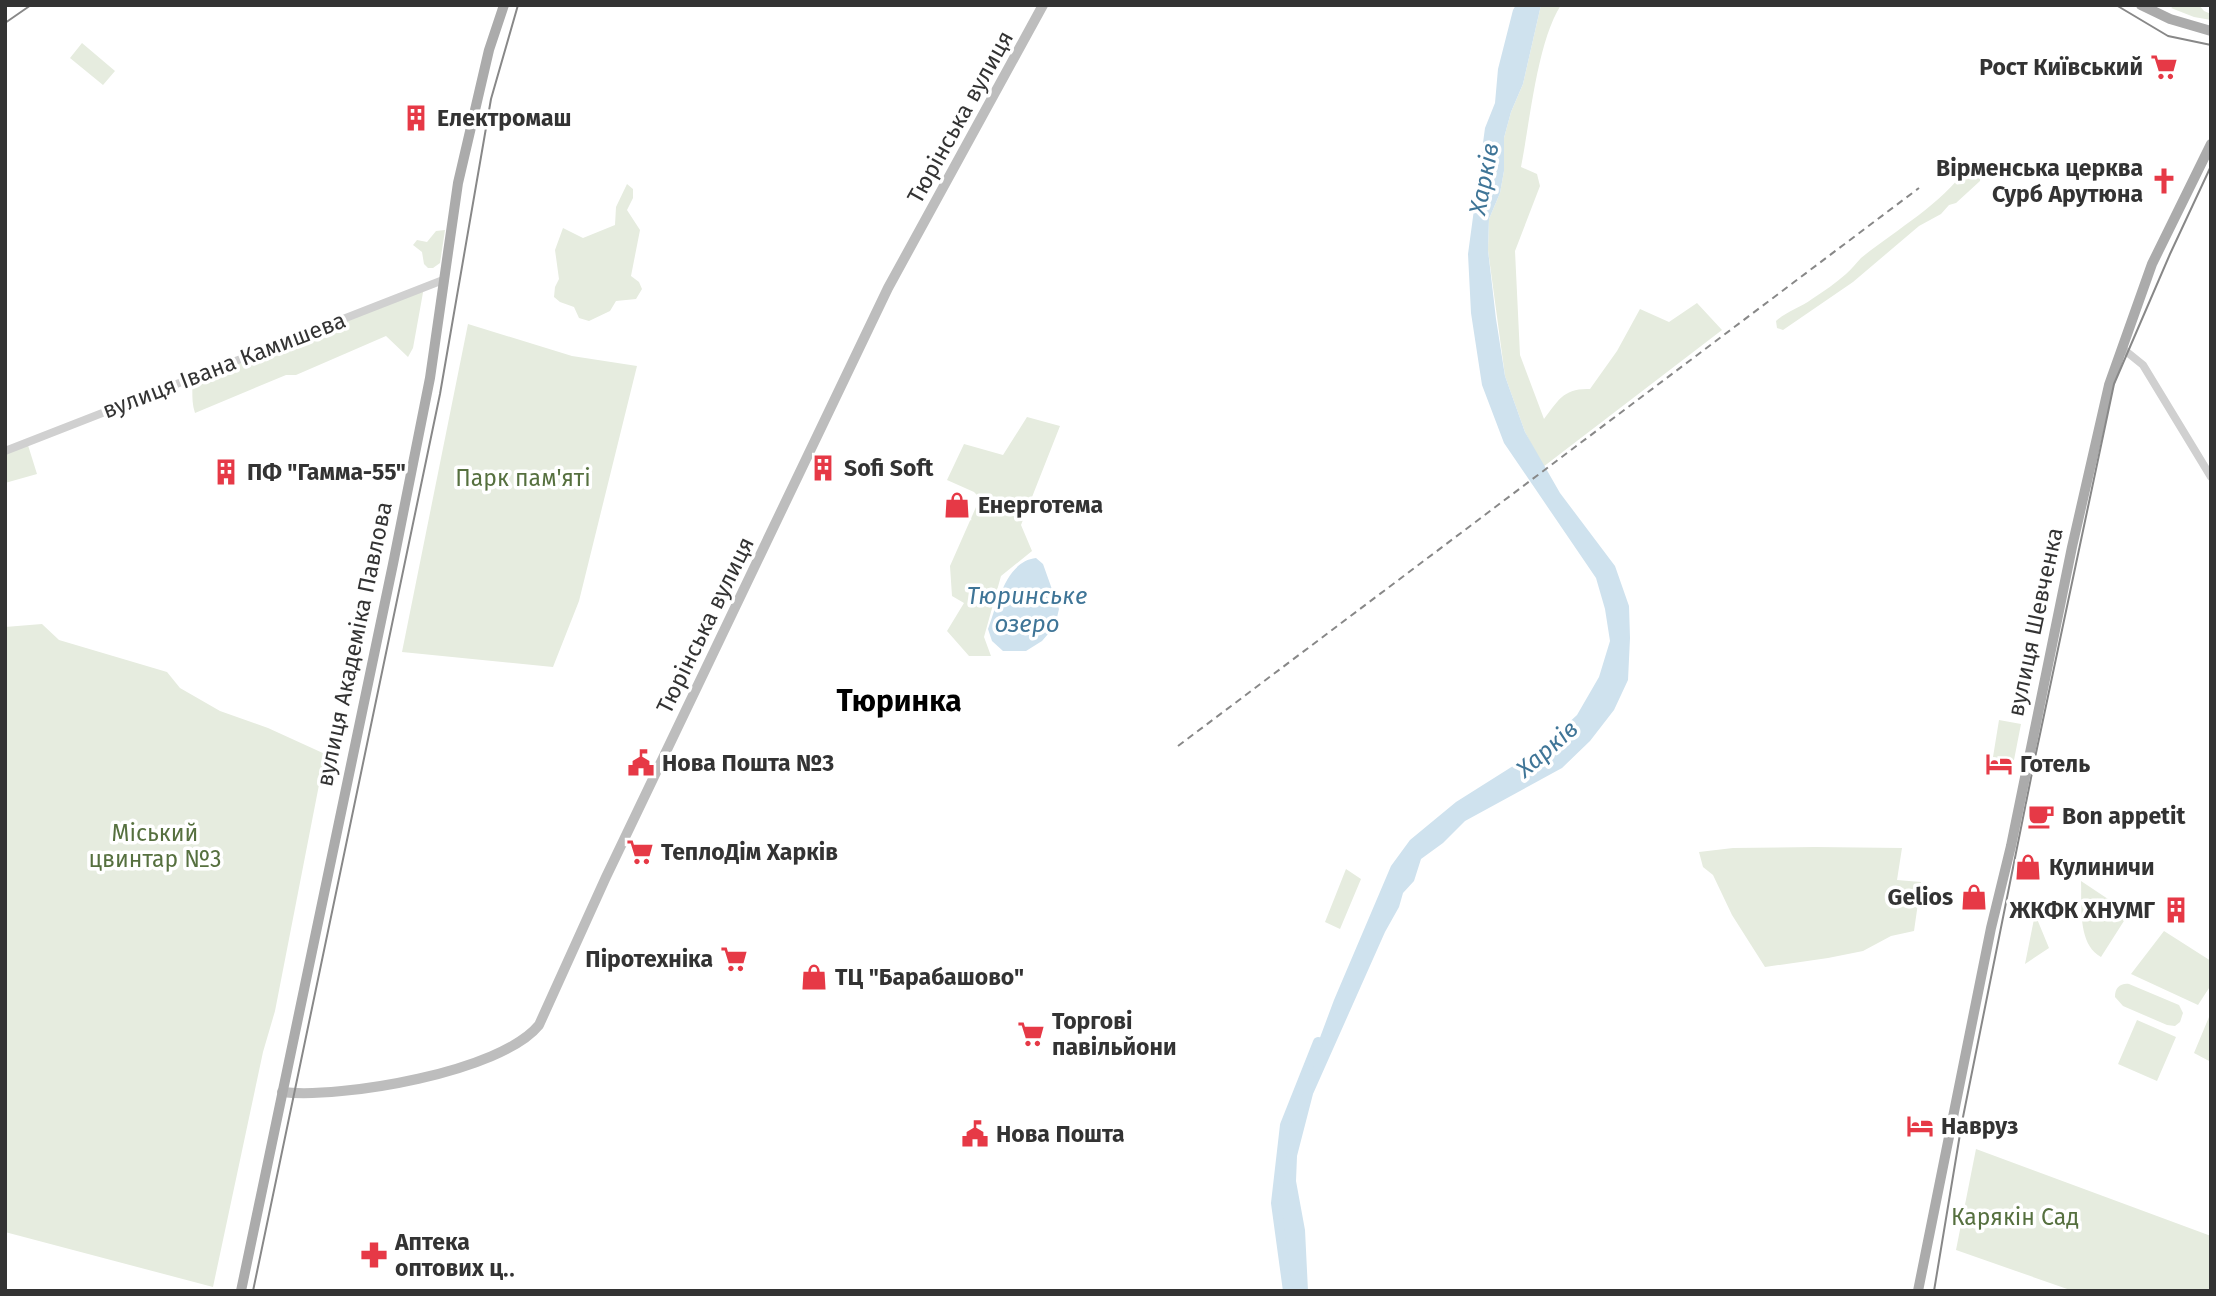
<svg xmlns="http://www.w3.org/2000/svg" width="2216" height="1296" font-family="'Fira Sans',sans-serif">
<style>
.green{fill:#e6ecdf}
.water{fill:#cfe2ee}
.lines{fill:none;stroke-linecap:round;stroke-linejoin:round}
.river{stroke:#cfe2ee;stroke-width:10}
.tertiary{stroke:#d0d0d0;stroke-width:8}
.secondary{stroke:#bdbdbd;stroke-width:10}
.primary{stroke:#ababab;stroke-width:10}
.tram{stroke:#888;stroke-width:2}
.rail{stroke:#888;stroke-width:2;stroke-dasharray:7 5;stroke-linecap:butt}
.labels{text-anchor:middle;stroke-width:7;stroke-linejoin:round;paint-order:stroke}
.poi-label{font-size:23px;font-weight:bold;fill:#333;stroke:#fff;text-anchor:start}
.street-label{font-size:23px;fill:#333;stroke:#fff}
.park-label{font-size:23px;fill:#56703f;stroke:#fff}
.water-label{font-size:24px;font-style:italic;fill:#3f7597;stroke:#fff}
.district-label{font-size:30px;font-weight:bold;fill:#000;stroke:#fff}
</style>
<rect width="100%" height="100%" fill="#fff"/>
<path class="green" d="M1541,5h20c-24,37 -31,117 -40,162l16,7 3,12 -25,65 5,104 24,64c14,-18 19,-31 46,-30l27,-38 23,-42 29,13 28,-19 25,27 -179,137 -18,-35 -20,-56 -17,-126 1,-31 11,-26 4,-22v-33l7,-26 12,-28z
M2175,5l20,2 4,-2 5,6 7,3v6l-17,-3 -23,-9z
M82,43l33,28 -12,14 -33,-27z
M1967,168l9,1 5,5 -1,7 -24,22 -7,2 -8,9 -22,12 -66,56 -70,48 -6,-2 -1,-7c11,-10 24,-13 36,-22 12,-8 24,-16 34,-25 6,-5 10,-11 15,-16 36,-29 78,-52 106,-90z
M627,184l6,5v9l-6,12 13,20 -9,46 8,6 3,7 -6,10 -20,2 -6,10 -21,10 -10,-3 -5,-11 -14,-5 -6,-5 1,-10 4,-8 -4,-29 8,-22 20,10 32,-13 1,-18z
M445,230l-5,33 -7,5h-5l-4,-4 -2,-12 -9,-7 4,-5 10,2 9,-11z
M424,287l-11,61 -5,9 -22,-21 -90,39h-10l-91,38c-4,-12 -2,-22 -3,-35z
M468,324l104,32 65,10 -58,235 -26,66 -151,-15z
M1027,417l33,9 -39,99 11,26 -31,25 -17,61 7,19h-22l-22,-25 17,-28 -12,-7 -2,-30 30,-68 -6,-6 -27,-12 17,-36 39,11z
M27,442l10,32 -32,9v-32z
M42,624l17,16 108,32 13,16 40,23 48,17 57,26 -50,257 -12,41 -50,235 -208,-55v-605z
M1999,720l22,4 -7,36 -21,-3z
M1815,847l87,1 -5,32 24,2 -7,49 -23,5 -28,15 -35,7 -63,9 -33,-52 -19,-40 -10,-8 -4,-15 34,-4z
M1346,869l15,10 -21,50 -15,-7z
M2081,881l48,32 -28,44c-24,-13 -19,-53 -20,-76z
M2035,914l14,34 -24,16z
M2164,931l47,30v24l-13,20 -67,-31z
M2129,984l50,21 4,8 -3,9 -5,4 -8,-1 -44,-19 -8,-9c0,-9 5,-14 14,-13z
M2209,1017l2,1v44l-17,-9z
M2137,1020l39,17 -19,44 -39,-17z
M1976,1149l235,87v55h-138l-117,-41z"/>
<path class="water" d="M1516,5h25l-18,79 -12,28 -7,26v33l-4,22 -11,26 -1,31 8,69 9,57 20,56 35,61 55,73 14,40 1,32 -2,42 -14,30 -24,31 -28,27 -97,53 -22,22 -22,16 -7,22 -11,12 -4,14 -14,25 -72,162 -16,62 -1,25 9,49 3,61h-17l-10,-43 -2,-61 5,-53 50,-134 57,-134 19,-26 46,-38 84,-53 37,-34 22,-38 11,-36 -5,-32 -9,-31 -92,-135 -22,-58 -11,-72 -3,-59 17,-126 10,-25 3,-34 15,-59z
M1036,558l7,6 16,45 -4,17 -13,15 -16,10h-23l-11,-10 -4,-12c9,-24 18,-68 48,-71z"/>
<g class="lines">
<path class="river" d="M1288,1291l-12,-88 9,-78 33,-83"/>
<path class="tertiary" d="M2122,348l21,17 68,112
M5,451l438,-171"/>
<path class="secondary" d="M282,1092c59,7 219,-20 257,-67l67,-148 282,-589 155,-283"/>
<path class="primary" d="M2141,5l29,14 41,12
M241,1291l152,-727 37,-186 28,-195 31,-133 15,-45
M1918,1291l73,-363 20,-82 61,-299 37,-162 43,-121 59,-120"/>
<path class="tram" d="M2116,5l52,31 43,9
M5,23l26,-18
M253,1291l187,-897 51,-295 27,-94
M1934,1291l28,-169 74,-369 78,-369 56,-130 41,-88"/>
<path class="rail" d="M1178,746l741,-558"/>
</g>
<defs>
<g id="supermarket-bare" transform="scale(2.1)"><path d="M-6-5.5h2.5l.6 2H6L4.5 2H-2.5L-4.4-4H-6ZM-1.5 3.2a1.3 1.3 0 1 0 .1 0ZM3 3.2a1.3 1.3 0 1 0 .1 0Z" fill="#e63946" stroke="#fff" stroke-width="2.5" paint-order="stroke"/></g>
<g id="building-bare" transform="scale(2.1)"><path d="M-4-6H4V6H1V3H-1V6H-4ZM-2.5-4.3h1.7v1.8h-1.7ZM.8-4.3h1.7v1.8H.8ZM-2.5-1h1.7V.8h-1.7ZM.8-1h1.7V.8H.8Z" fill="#e63946" stroke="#fff" stroke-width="2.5" paint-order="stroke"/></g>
<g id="church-bare" transform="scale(2.1)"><path d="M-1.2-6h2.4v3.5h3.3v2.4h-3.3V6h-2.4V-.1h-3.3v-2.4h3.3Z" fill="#e63946" stroke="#fff" stroke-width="2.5" paint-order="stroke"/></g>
<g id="shop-bare" transform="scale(2.1)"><path d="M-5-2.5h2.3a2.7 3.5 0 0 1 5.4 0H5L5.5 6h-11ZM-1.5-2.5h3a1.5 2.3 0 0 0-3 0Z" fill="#e63946" stroke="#fff" stroke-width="2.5" paint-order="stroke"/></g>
<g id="civic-bare" transform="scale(2.1)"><path d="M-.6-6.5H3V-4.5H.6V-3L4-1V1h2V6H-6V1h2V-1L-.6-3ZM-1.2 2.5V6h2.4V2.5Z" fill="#e63946" stroke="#fff" stroke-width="2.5" paint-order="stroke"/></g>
<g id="hotel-bare" transform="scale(2.1)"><path d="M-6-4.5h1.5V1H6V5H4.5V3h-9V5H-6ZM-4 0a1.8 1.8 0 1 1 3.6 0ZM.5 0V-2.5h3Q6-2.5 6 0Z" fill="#e63946" stroke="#fff" stroke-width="2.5" paint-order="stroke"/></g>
<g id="cafe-bare" transform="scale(2.1)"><path d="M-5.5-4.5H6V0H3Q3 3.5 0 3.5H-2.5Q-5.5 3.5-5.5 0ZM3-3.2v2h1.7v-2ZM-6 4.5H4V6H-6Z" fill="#e63946" stroke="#fff" stroke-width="2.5" paint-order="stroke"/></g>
<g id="pharmacy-bare" transform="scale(2.1)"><path d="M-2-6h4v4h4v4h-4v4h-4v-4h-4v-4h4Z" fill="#e63946" stroke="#fff" stroke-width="2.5" paint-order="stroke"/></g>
</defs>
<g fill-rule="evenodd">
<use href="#supermarket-bare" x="2164" y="67"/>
<use href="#building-bare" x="416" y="118"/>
<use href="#church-bare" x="2164" y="181"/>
<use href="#building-bare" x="823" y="468"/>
<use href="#building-bare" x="226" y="472"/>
<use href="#shop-bare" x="957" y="505"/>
<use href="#civic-bare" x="641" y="763"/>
<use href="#hotel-bare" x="1999" y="764"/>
<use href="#cafe-bare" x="2041" y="816"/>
<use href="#supermarket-bare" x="640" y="852"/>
<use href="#shop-bare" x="2028" y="867"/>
<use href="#shop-bare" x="1974" y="897"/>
<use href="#building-bare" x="2176" y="910"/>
<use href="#supermarket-bare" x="734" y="959"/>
<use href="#shop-bare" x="814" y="977"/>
<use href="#supermarket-bare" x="1031" y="1034"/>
<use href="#hotel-bare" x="1920" y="1126"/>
<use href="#civic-bare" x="975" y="1134"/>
<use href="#pharmacy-bare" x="374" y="1255"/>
</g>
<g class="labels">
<g class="poi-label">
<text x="2143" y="75" text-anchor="end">Рост Київський</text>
<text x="437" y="126">Електромаш</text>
<text x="2143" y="176" text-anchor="end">Вірменська церква<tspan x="2143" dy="26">Сурб Арутюна</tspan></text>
<text x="844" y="476">Sofi Soft</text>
<text x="247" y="480">ПФ "Гамма-55"</text>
<text x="978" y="513">Енерготема</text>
<text x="662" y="771">Нова Пошта №3</text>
<text x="2020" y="772">Готель</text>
<text x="2062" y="824">Bon appetit</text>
<text x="661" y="860">ТеплоДім Харків</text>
<text x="2049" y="875">Кулиничи</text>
<text x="1953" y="905" text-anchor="end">Gelios</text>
<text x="2155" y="918" text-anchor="end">ЖКФК ХНУМГ</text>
<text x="713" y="967" text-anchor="end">Піротехніка</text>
<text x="835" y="985">ТЦ "Барабашово"</text>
<text x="1052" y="1029">Торгові<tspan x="1052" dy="26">павільйони</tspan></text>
<text x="1941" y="1134">Навруз</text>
<text x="996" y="1142">Нова Пошта</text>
<text x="395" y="1250">Аптека<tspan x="395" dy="26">оптових ц‥</tspan></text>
</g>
<g class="street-label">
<text transform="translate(960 117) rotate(-61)" y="8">Тюрінська вулиця</text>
<text transform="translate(224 365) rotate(-21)" y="8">вулиця Івана Камишева</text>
<text transform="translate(2035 622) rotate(-78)" y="8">вулиця Шевченка</text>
<text transform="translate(705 625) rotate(-64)" y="8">Тюрінська вулиця</text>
<text transform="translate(354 644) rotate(-78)" y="8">вулиця Академіка Павлова</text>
</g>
<g class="park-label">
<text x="523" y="486">Парк пам'яті</text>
<text x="155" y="841">Міський<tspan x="155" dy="26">цвинтар №3</tspan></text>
<text x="2015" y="1225">Карякін Сад</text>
</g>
<g class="water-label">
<text transform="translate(1484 179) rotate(-79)" y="8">Харків</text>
<text x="1027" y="604">Тюринське<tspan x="1027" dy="28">озеро</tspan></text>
<text transform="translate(1547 749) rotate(-41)" y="8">Харків</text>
</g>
<g class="district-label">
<text x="899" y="711">Тюринка</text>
</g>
</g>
<rect width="2216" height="1296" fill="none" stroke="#333333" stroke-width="14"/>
</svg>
